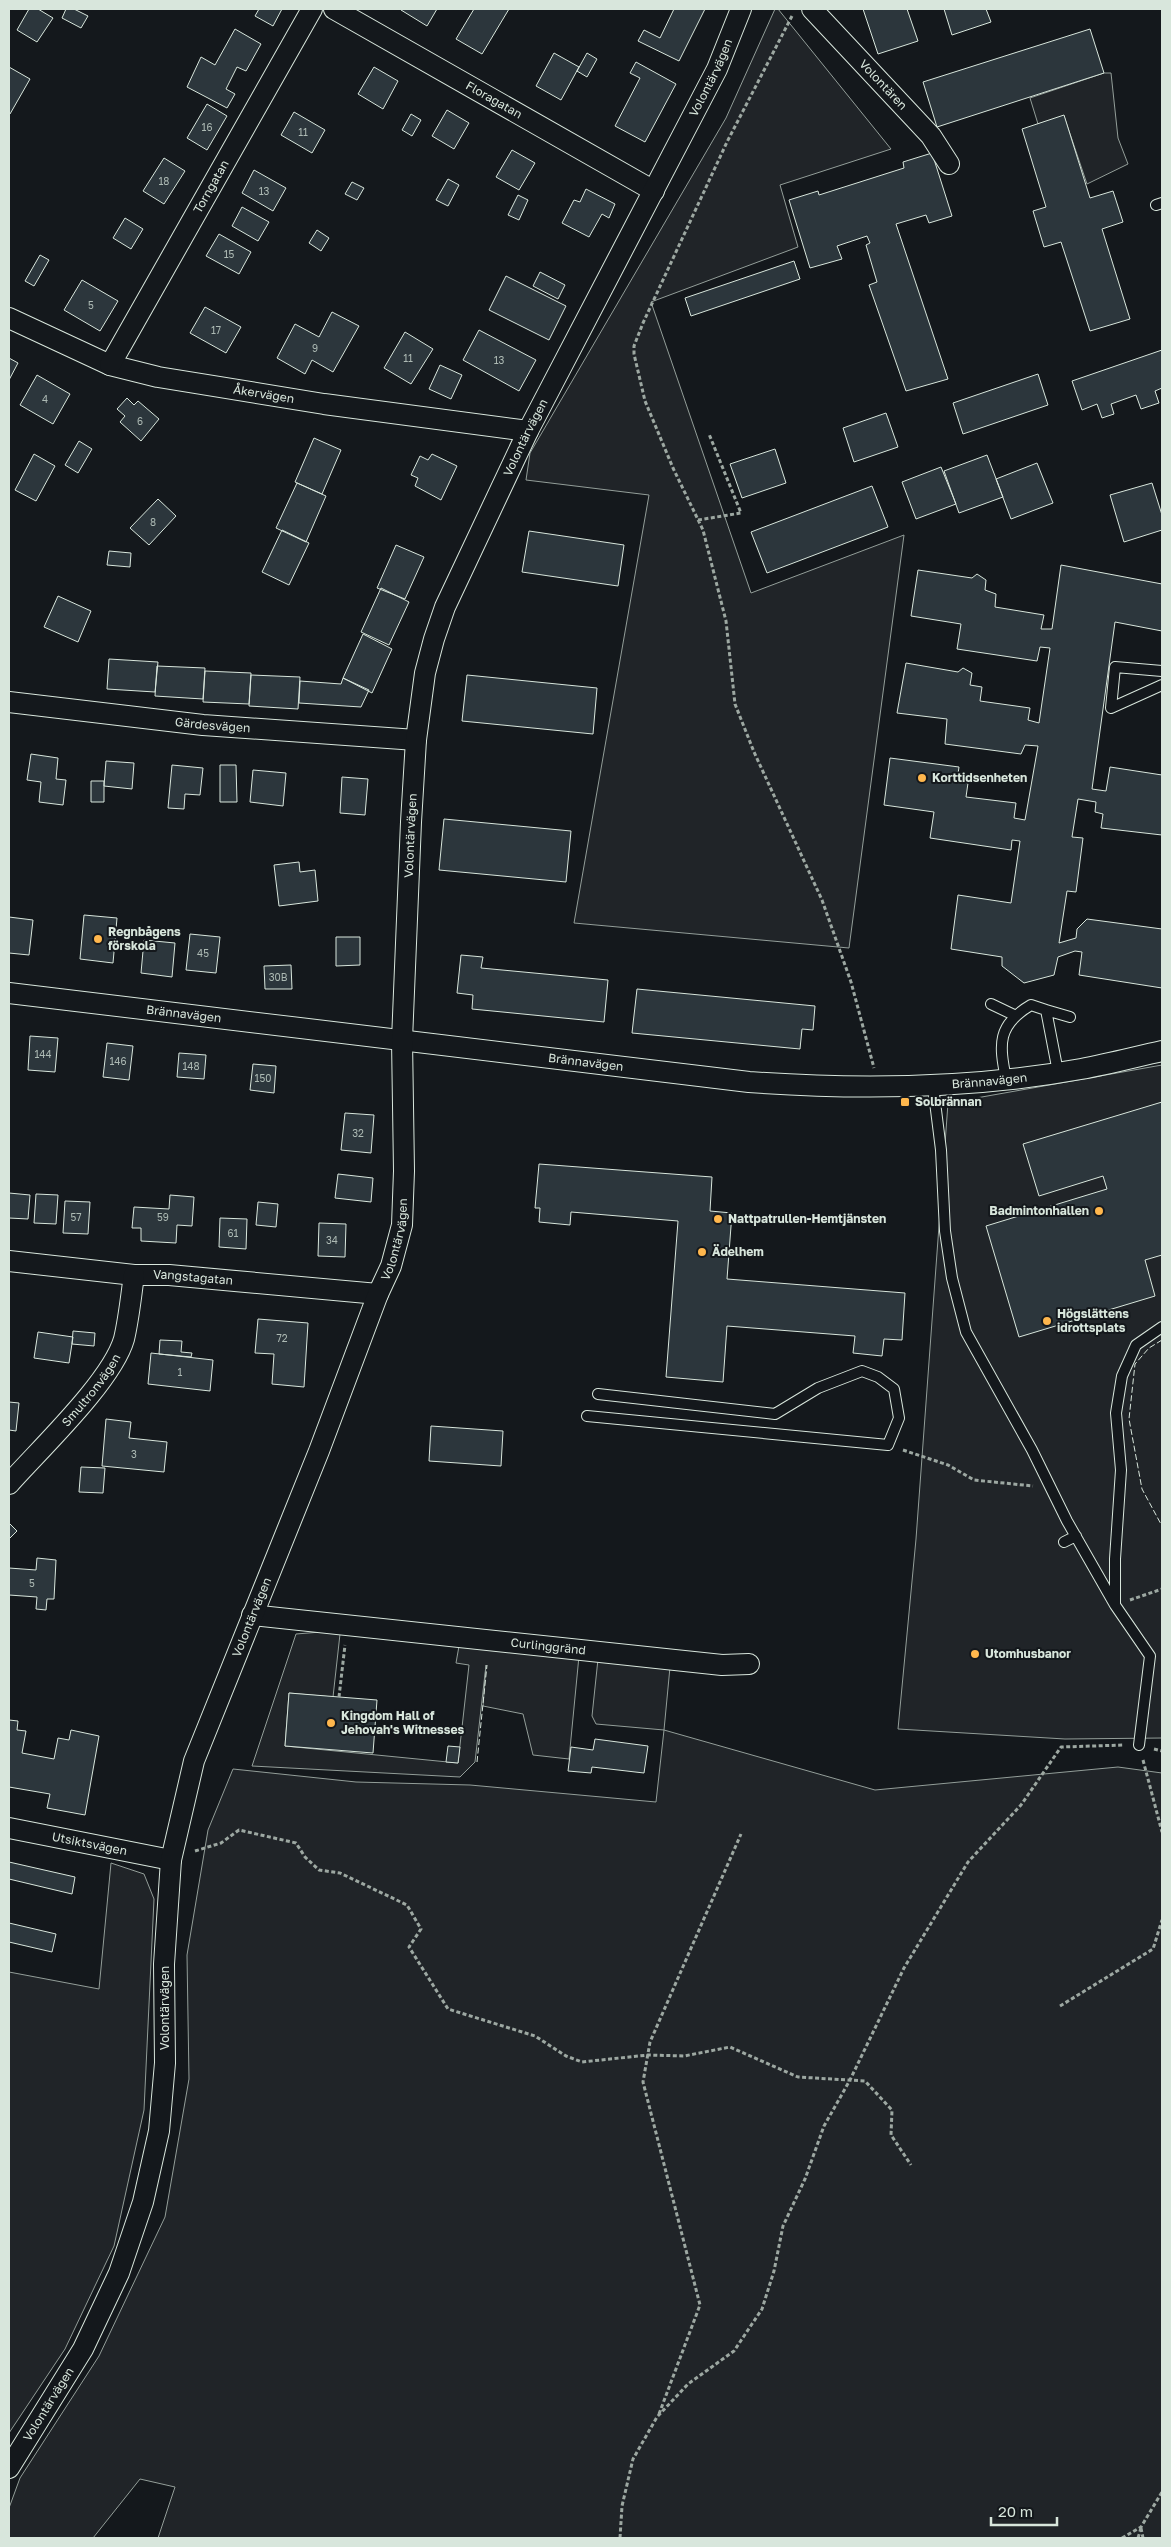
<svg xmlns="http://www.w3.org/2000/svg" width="1171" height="2547" font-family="'Golos Text',sans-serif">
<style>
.green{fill:#202428;stroke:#939e99}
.building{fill:#2c363c;stroke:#d8e6dc}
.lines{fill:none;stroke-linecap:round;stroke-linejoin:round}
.lane-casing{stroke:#d8e6dc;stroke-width:12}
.street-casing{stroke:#d8e6dc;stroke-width:22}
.path{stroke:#9da8a2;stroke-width:3;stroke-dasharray:4 2.5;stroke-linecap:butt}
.lane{stroke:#14181c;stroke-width:10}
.street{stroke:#14181c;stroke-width:20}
.fence{stroke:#d8e6dc;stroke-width:1;stroke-dasharray:6 2.5;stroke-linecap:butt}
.poi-dot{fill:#ffb74d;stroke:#14181c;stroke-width:2}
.labels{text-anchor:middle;stroke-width:4;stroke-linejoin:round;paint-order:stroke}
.number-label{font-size:10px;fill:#adbab4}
.street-label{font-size:12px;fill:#d8e6dc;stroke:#14181c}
.poi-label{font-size:12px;font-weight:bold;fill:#d8e6dc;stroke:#14181c;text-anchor:start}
</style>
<rect width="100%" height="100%" fill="#14181c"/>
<path class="green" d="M775,9h3l113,140 -111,36 18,62 -147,55 100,291 153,-58 -55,413 -275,-25 75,-428 -123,-15 4,-27 196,-335z
M1104,73h7l7,65 10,26 -41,20 -23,-68 -26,8 -8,-26z
M1162,1065v673l-97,1 -167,-10 18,-190 32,-436z
M321,1632l19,2 -7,63 -44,-4 -4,53 173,17 11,-98 -13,-2 3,-17 120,10 -10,103 -36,-4 -10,-41 -40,-8 3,-41 -11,97 -15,15 -208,-11 44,-132z
M598,1659l72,8 -6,63 211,60 243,-23 44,6v765h-1004l17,-51 -35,-8 -47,59h-84v-30l11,-30 79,-122 66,-139 24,-138 -2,-124 21,-125 25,-61 123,13 114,3 186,17 8,-72 -68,-6 -4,-8z
M111,1863l33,11 10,25 -10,211 -30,136 -49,103 -56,84v-461l90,17z"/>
<path class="building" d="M29,9h9l15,9 -16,24 -20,-12z
M66,9h8l14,7 -7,12 -19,-10z
M259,9h23l-9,17 -18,-10z
M402,9h35l-10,17 -26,-16z
M474,9h35l-27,45 -26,-15z
M674,9h31l-26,52 -41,-20 6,-11 16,8z
M863,9h44l11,32 -40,13z
M944,9h42l5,13 -39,13z
M235,29l26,15 -15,27 -9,-4 -11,22 9,5 -8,14 -40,-21 14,-30 14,8z
M1090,29l14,44 -167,54 -14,-45z
M554,53l25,14 -18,33 -25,-14z
M587,53l10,6 -10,18 -10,-6z
M636,62l40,22 -31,58 -30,-16 25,-48 -10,-5z
M9,67l21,12 -20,35 -1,-1z
M374,67l24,14 -15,28 -25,-15z
M207,104l20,12 -20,34 -20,-12z
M447,110l22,13 -15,26 -22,-13z
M294,112l31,18 -13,23 -31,-18z
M411,114l10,6 -9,16 -10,-6z
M1064,115l26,83 23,-7 10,31 -21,7 28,90 -40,12 -29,-89 -17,5 -11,-36 13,-4 -24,-78z
M512,150l23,13 -16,27 -23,-13z
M932,153l20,63 -23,7 -3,-8 -30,9 52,155 -42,12 -37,-106 8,-3 -11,-37 4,-2 -3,-7 -30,10 5,13 -32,9 -21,-68 29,-9 1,4 85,-27 -1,-6z
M164,158l21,13 -21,33 -21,-13z
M254,170l32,18 -13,23 -31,-18z
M448,179l11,6 -11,21 -12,-6z
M352,182l12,6 -7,12 -12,-6z
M586,189l29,15 -6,14 -7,-4 -13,23 -27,-14 12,-23 6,2z
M518,195l10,5 -9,20 -11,-5z
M242,207l27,15 -11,19 -26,-15z
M125,218l18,11 -12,20 -18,-11z
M317,230l12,8 -8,13 -12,-8z
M219,234l32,18 -12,22 -33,-18z
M40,255l9,5 -15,26 -9,-5z
M794,261l6,18 -109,37 -6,-18z
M540,272l25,13 -7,14 -25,-13z
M506,276l60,30 -17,34 -60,-30z
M82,280l36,21 -18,30 -36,-21z
M205,307l36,20 -15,26 -36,-20z
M332,312l27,14 -26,46 -21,-12 -7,14 -28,-16 18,-34 24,13z
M479,330l57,30 -17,31 -56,-31z
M405,332l28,17 -22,35 -27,-16z
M1162,350v38l-7,3 4,12 -18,6 -5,-14 -25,9 3,10 -12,4 -5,-14 -15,6 -10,-29z
M9,358l9,5 -9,17z
M440,365l22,10 -11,24 -22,-10z
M1038,374l10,31 -85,29 -10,-31z
M37,375l33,19 -17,30 -33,-19z
M127,398l7,7 4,-4 21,18 -18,22 -21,-19 5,-6 -8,-7z
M886,413l12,34 -44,15 -11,-34z
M314,438l27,12 -19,44 -27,-12z
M79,441l13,8 -14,24 -13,-8z
M775,449l11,34 -44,15 -12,-34z
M34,454l21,12 -19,35 -21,-11z
M432,454l25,12 -16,34 -26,-14 3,-8 -7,-3 9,-19 8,4z
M987,455l16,42 -44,16 -15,-42z
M1037,463l16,40 -42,16 -15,-40z
M941,467l15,37 -40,15 -14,-37z
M297,483l29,13 -20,46 -30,-14z
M1152,483l10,32v15l-38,12 -14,-47z
M872,486l16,41 -121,46 -16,-41z
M158,499l18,17 -27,29 -19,-17z
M282,530l27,13 -20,42 -27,-13z
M529,531l95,14 -6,41 -96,-14z
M396,545l28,12 -19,42 -28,-11z
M109,551l22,2 -1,14 -23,-2z
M1061,565l101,19v47l-47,-9 -23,167 14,2 4,-24 52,8v60l-61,-7 2,-14 -8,-2 1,-10 -18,-3 -6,38 11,1 -7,54 -9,-1 -8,52 17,-5 1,-9 10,-10 75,10v59l-83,-13 3,-23 -7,-1 -17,6 -4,18 -30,8 -22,-17v-9l-51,-8 7,-54 53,8 9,-62 -8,-1 -1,10 -81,-12 4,-26 -50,-7 6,-47 69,9 -2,14 11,2 -2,14 50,6 -2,15 11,2 13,-74 -13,-1 -4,9 -76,-10 2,-25 -50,-6 9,-50 52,9 5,-4 9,5 -2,12 12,2 -2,14 50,7 -2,12 11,3 11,-75 -10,-1 -3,14 -80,-12 4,-25 -50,-8 7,-46 54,8 5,-4 9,6 -1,10 11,4 -1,13 49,8 -3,14h11z
M381,588l28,14 -20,43 -28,-13z
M58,596l33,15 -13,31 -34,-15z
M363,634l29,15 -20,44 -29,-15z
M109,659l49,3 -3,30 -48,-3z
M157,666l48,2 -2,31 -48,-3z
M205,671l46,2 -2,31 -46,-2z
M251,675l49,2 -2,32 -49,-3z
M467,675l130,13 -4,46 -131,-13z
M343,678l26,12 -8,17 -62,-4 1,-22 41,3z
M31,754l27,4 -2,21 10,1 -3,25 -24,-3 2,-20 -14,-2z
M106,761l28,2 -2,26 -28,-3z
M172,765l31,3 -3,27 -15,-1 -1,15 -16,-1z
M220,765h16l1,37h-17z
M253,770l33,3 -3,33 -33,-4z
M342,777l26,2 -3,36 -25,-2z
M91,781h13v21h-13z
M444,819l127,12 -5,51 -127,-12z
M299,862l1,10 15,-2 3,31 -39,5 -5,-41z
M84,915l33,3 -4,45 -33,-4z
M9,917l24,3 -4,35 -20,-2z
M190,934l30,3 -4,36 -30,-3z
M336,937h24v28l-24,1z
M144,940l31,3 -3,34 -31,-4z
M461,955l22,2 -2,11 127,12 -4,42 -132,-13 1,-14 -16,-2z
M291,965l1,24h-27l-1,-23z
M637,989l178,17 -2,24 -11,-1 -2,20 -168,-16z
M30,1036l28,2 -3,34 -27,-2z
M107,1043l26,3 -4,34 -26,-3z
M179,1053l27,2 -2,24 -27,-2z
M253,1064l23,2 -2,27 -24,-3z
M1162,1102v153l-17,5 10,36 -136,41 -33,-111 121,-37 -4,-13 -64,20 -16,-52z
M345,1113l29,2 -3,38 -30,-3z
M539,1164l173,13 -2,34 22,2 -5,66 178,14 -3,47 -18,-1 -2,17 -29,-3 2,-17 -128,-10 -4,56 -57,-5 12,-156 -107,-9 -1,13 -31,-3 1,-14h-5z
M338,1174l35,4 -2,24 -36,-4z
M9,1193l21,2 -2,24 -19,-1z
M36,1194l22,1 -2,29 -22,-1z
M170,1195l24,2 -2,29 -15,-1 -1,18 -35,-2v-13h-9l2,-21 35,2z
M65,1201l25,1 -2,32 -25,-1z
M258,1202l20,2 -2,23 -20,-2z
M220,1218l27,1 -1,30 -27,-2z
M319,1223l27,1 -1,33 -27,-1z
M258,1319l50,4 -4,64 -32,-3 2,-30 -19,-1z
M73,1331l22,2 -1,13 -22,-2z
M38,1332l35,5 -4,26 -35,-5z
M160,1340l22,1 -1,11 11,1 -1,4 -32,-3z
M151,1353l62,7 -3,31 -62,-7z
M9,1402l10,1 -3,28 -7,-1z
M106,1419l25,3 -2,16 38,4 -3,30 -62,-6z
M431,1426l72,5 -2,35 -72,-5z
M81,1467l24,1 -2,25 -24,-1z
M9,1523l8,8 -8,8z
M37,1558l19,2 -2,39h-7l-1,11 -10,-1 1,-12 -28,-2v-27l27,2z
M289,1693l88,7 -4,53 -88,-7z
M9,1720l9,1 -1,9 9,1 -4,22 32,6 4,-21 11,2 2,-10 28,6 -14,79 -38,-7 3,-14 -41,-7z
M595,1739l53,7 -4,27 -52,-6 -1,6 -23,-2 3,-24 22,3z
M448,1746l12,1 -2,16 -12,-1z
M9,1862l66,15 -3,17 -63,-15z
M9,1923l47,11 -4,18 -43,-10z"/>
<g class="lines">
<g class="lane-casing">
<path id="lane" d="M1156,205l6,-2
M1162,671l-47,-4 -4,41 51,-23
M991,1004l23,11
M1046,1010l24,7
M1006,1079c-7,-35 -9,-54 25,-74l15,5 12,62
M933,1086l8,64 4,81 7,47 14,54 66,118 35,71 48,84
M587,1416l301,29 11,-27 -5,-29 -16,-12 -16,-6 -44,17 -43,26 -177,-20
M1064,1542l12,-6
M1139,1745l11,-89 -35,-51v-46l6,-89 -5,-57 6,-37 14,-31 26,-18"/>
</g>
<g class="street-casing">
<g id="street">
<path id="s1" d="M334,9l320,182"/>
<path id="s2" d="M812,9l119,127 18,28"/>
<path id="s3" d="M9,318l101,47 48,12 166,27 204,27"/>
<path id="s4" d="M110,365l202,-356"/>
<path id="s5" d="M9,702l194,23 213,15"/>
<path id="s6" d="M9,993l740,89c111,8 222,7 332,-13 27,-5 54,-12 81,-18"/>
<path id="s7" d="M9,1261l125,14h35l209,19"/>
<path id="s8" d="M9,1484c31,-35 103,-103 115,-145 5,-21 7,-43 10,-64"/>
<path id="s9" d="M252,1615l470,50 27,-1"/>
<path id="s10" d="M9,1828l162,32"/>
<path id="s11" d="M9,2468l74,-119 36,-76 24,-71 16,-71 6,-68 -1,-99 7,-104 23,-99 125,-310 59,-157 13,-28 11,-41 2,-54 -2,-131 9,-218 5,-82 9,-67 9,-34 11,-32 83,-176 189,-362 24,-60"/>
</g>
</g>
<path class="path" d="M792,16l-65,126 -84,181 -9,23v8l11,47 28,67 30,62 23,91 9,83 19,48 68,148 29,82 23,86
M698,520l43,-7 -32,-79
M903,1450l45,15 26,15 59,6
M1130,1600l32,-11
M339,1697l6,-52
M1154,1749l8,2
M1143,1760l19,72
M195,1851l26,-8 18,-13 57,13 9,14 14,13 21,3 67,32 14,24 -12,18 39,62 87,27 31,20 16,6 66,-7 36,1 46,-9 68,30 67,4 27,29 -1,25 20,30
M1060,2006l93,-57 9,-29
M659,2414l41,-109 -57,-223 7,-40 91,-208
M1141,2528l2,10
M620,2538l2,-32 11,-47 24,-42 31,-33 46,-33 28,-42 12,-38 9,-45 22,-47 19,-53 26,-46 54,-112 64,-106 53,-57 40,-58 63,-2
M1122,2538l19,-11 21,-35
M1138,2538l3,-10"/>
<use href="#lane" class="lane"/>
<use href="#street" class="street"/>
<path class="fence" d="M1162,1340l-13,8 -14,16 -6,55 13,70 20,37
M477,1762l10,-97"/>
</g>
<g class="poi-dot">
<circle cx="922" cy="778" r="5"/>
<circle cx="98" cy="939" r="5"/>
<rect x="900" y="1097" width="10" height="10" rx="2.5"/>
<circle cx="1099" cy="1211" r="5"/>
<circle cx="718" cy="1219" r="5"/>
<circle cx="702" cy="1252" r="5"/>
<circle cx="1047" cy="1321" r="5"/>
<circle cx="975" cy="1654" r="5"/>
<circle cx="331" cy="1723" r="5"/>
</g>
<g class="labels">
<g class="number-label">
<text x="207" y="131">16</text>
<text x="303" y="136">11</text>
<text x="164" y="185">18</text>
<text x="264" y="195">13</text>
<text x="229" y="258">15</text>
<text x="91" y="309">5</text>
<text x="216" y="334">17</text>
<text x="315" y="352">9</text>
<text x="408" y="362">11</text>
<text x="499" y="364">13</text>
<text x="45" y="403">4</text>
<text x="140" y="425">6</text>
<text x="153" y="526">8</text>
<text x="203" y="957">45</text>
<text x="278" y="981">30B</text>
<text x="43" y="1058">144</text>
<text x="118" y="1065">146</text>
<text x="191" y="1070">148</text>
<text x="263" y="1082">150</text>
<text x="358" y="1137">32</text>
<text x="76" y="1221">57</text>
<text x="163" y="1221">59</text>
<text x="233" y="1237">61</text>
<text x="332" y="1244">34</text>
<text x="282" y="1342">72</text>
<text x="180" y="1376">1</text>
<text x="134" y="1458">3</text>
<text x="32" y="1587">5</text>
</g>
<g class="street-label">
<text dy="4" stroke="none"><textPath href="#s11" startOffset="2535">Volontärvägen</textPath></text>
<text dy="4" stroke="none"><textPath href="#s2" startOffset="104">Volontären</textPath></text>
<text dy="4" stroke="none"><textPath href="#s1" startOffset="184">Floragatan</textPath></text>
<text dy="4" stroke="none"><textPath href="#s4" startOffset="205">Torngatan</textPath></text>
<text dy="4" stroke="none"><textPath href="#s3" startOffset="268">Åkervägen</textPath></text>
<text dy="4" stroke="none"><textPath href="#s11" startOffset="2130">Volontärvägen</textPath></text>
<text dy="4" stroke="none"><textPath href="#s5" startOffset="205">Gärdesvägen</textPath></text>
<text dy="4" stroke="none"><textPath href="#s11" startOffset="1710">Volontärvägen</textPath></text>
<text dy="4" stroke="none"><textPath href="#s6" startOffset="176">Brännavägen</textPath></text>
<text dy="4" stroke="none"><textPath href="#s6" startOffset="581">Brännavägen</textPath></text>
<text dy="4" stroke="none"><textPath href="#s6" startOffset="986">Brännavägen</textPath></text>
<text dy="4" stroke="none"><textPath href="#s11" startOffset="1305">Volontärvägen</textPath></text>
<text dy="4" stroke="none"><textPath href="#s7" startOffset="185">Vangstagatan</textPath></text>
<text dy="4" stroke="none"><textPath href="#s8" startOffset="125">Smultronvägen</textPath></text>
<text dy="4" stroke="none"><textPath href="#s11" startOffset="900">Volontärvägen</textPath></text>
<text dy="4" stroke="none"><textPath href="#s9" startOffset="298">Curlinggränd</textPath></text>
<text dy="4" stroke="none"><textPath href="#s10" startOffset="82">Utsiktsvägen</textPath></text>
<text transform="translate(165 2008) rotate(-90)" y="4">Volontärvägen</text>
<text dy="4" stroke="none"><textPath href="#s11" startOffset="75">Volontärvägen</textPath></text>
</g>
<g class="poi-label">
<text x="932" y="782">Korttidsenheten</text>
<text x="108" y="936">Regnbågens<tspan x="108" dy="14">förskola</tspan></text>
<text x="915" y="1106">Solbrännan</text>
<text x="1089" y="1215" text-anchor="end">Badmintonhallen</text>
<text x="728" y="1223">Nattpatrullen-Hemtjänsten</text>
<text x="712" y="1256">Ädelhem</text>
<text x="1057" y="1318">Högslättens<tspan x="1057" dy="14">idrottsplats</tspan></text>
<text x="985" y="1658">Utomhusbanor</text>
<text x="341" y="1720">Kingdom Hall of<tspan x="341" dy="14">Jehovah's Witnesses</tspan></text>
</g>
</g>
<rect width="1171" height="2547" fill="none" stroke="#d8e6dc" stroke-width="20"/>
<path d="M991 2517v8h66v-8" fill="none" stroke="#d8e6dc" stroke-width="2.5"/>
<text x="998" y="2517" font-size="15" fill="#d8e6dc" stroke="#14181c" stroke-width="4" paint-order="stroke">20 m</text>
</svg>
